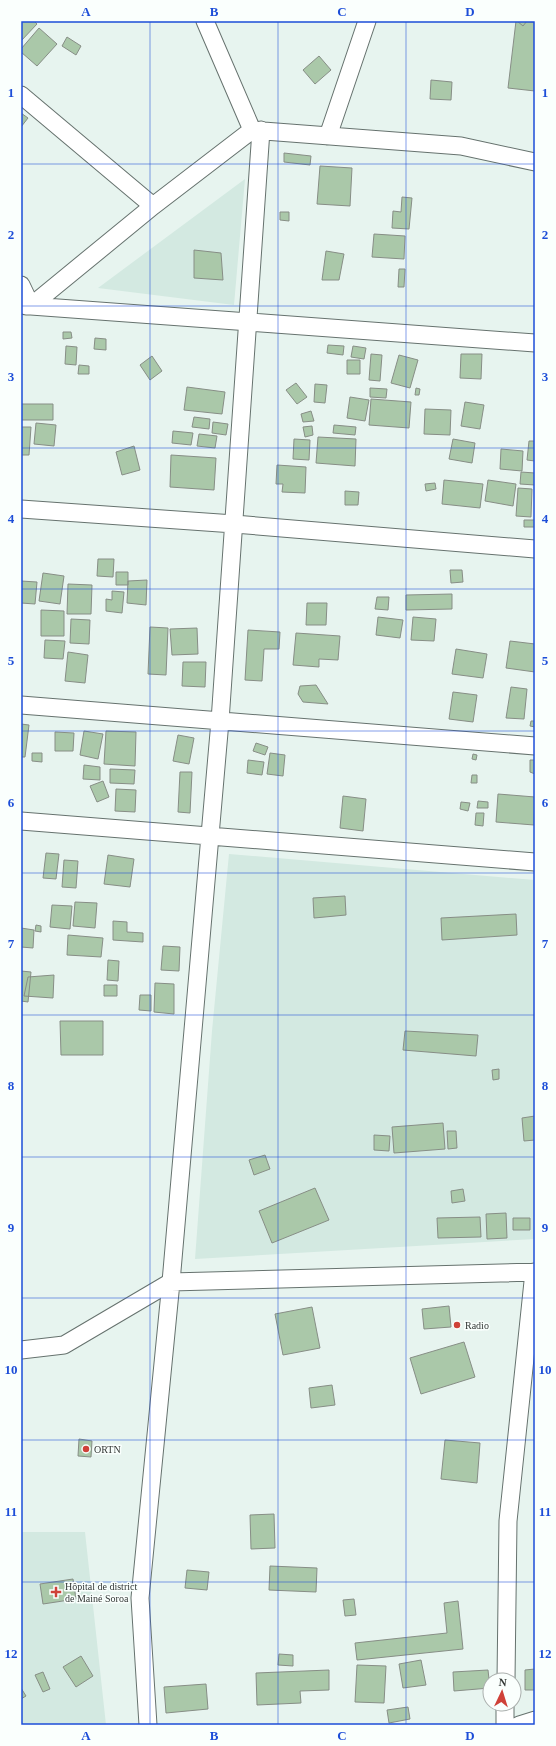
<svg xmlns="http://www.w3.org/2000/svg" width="556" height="1746" font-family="'Times New Roman',serif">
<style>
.built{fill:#d3e9e1}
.building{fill:#aac8a9;stroke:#878e86}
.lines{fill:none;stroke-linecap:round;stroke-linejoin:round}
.minor-casing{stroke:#66726e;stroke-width:19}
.minor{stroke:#fff;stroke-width:17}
.grid{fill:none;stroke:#1d4ed8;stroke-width:1;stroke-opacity:0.55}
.poi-dot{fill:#cf4138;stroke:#fafffd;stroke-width:1.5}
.labels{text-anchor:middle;stroke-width:3;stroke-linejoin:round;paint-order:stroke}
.poi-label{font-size:10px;fill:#323735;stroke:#fafffd;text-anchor:start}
.neatline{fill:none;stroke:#1d4ed8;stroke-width:1.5}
.grid-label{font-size:13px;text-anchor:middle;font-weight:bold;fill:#1d4ed8}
</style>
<rect width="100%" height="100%" fill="#e7f4ef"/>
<path class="built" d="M245,179l-11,126 -136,-17z
M229,854l306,26v359l-340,20 17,-228z
M21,1532h64l21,193h-85z"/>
<path class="building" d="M21,21h13l3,3 -16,17z
M516,21l19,1v69l-27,-3z
M517,21h10l-4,5z
M39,28l18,16 -20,22 -16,-14v-3z
M67,37l14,9 -5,9 -14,-9z
M319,56l12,14 -16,14 -12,-14z
M431,80l21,2 -1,18 -21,-1z
M21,113l7,5 -7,9z
M284,153l27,3 -1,9 -26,-3z
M320,166l32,2 -2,38 -33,-2z
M402,197l10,1 -3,31 -17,-1 1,-17 8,1z
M280,212h9v9l-9,-1z
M374,234l31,2 -1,23 -32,-2z
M194,250l27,3 2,27 -29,-2z
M326,251l18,3 -5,26h-17z
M399,269h6l-1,18h-6z
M63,332h8l1,6 -9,1z
M95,338l11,1v11l-12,-1z
M328,345l16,1 -1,9 -16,-2z
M66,346l11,1 -1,18 -11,-1z
M353,346l13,2 -2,11 -13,-2z
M371,354l11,1 -2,26 -11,-1z
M461,354h21l-1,25 -21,-1z
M399,355l19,5 -8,28 -19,-5z
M152,356l10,15 -12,9 -10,-15z
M347,360h13v14h-13z
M79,365l10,1v8h-11z
M296,383l11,14 -10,7 -11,-14z
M315,384l12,1 -2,18 -11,-1z
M187,387l38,5 -3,22 -38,-4z
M370,388l17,1 -1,9 -16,-1z
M416,388l4,1 -1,6h-4z
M350,397l19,3 -4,21 -18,-3z
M371,399l40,3 -2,26 -40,-3z
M465,402l19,3 -4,24 -19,-3z
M21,404h32v16h-32z
M425,409l26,1 -1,25 -26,-1z
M311,411l3,10 -11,1 -2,-8z
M194,417l16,2 -1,10 -17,-2z
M213,422l15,2 -2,11 -14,-2z
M36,423l20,2 -2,21 -20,-2z
M334,425l22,2 -1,8 -22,-2z
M312,426l1,9 -8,2 -2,-10z
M21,427h10l-2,28h-8z
M173,431l20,2 -2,12 -19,-2z
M199,434l18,2 -2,12 -18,-2z
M318,437l38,2 -1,27 -39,-3z
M294,439l16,1 -1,20 -16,-1z
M453,439l22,4 -3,20 -23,-4z
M529,441h6v20l-8,-1z
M134,446l6,24 -18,5 -6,-23z
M501,449l22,2 -1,20 -22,-2z
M171,455l45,3 -2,32 -44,-3z
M277,465l29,2 -1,26 -23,-1 1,-8h-7z
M521,472l14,1v12l-15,-1z
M444,480l39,4 -3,24 -38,-4z
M488,480l28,4 -3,22 -28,-5z
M435,483l1,6 -10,2 -1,-7z
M518,488l14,1 -1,28 -15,-1z
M345,491l14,1 -1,13h-13z
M524,520h11v7h-11z
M98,559h16l-1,18 -16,-1z
M450,570h12l1,12 -12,1z
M116,572h12v13h-12z
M43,573l21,3 -4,28 -21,-3z
M147,580l-1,25 -19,-2 1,-22z
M21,581l16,1 -2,22 -14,-1z
M68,584l24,1 -1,29h-24z
M112,591l12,1 -2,21 -16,-2v-12l6,1z
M452,594v15l-46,1v-15z
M377,597h12l-1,13 -13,-1z
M307,603h20l-1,22h-20z
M41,610l23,1v25h-23z
M378,617l25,3 -3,18 -24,-3z
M413,617l23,2 -2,22 -23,-1z
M71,619l19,1 -1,24 -19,-1z
M150,627l18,1 -2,47 -18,-1z
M197,628l1,26 -26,1 -2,-26z
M248,630l32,2 -1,17h-15l-2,32 -17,-1z
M296,633l44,3 -2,24 -19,-1v8l-26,-2z
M45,640l20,1 -2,18 -19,-1z
M510,641l25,3v28l-29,-4z
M456,649l31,5 -4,24 -31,-4z
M68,652l20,3 -3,28 -20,-2z
M183,662h23l-1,25 -23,-1z
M316,685l12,19 -25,-2 -5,-8 2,-8z
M511,687l16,2 -3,30 -18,-1z
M453,692l24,3 -4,27 -24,-3z
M531,721h4v6l-5,-1z
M21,724l8,1 -4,32h-4z
M84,731l19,3 -5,25 -18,-4z
M106,731l30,1 -1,34 -31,-2z
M55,732l19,1 -1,18h-18z
M178,735l16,3 -5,26 -16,-3z
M256,743l12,4 -3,8 -12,-4z
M32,753h10v9l-10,-1z
M270,753l15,2 -2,21 -16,-2z
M473,754l4,1 -1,5 -4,-1z
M248,760l16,2 -2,13 -15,-2z
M530,760h5v14l-5,-2z
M84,765l16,2v13l-17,-1z
M110,769l25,1 -1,14 -24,-1z
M180,772h12l-2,41 -12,-1z
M472,775h5v8h-6z
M103,781l6,16 -12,5 -7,-16z
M116,789l20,1 -1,22 -20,-1z
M498,794l37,3 -1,28 -38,-3z
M343,796l23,3 -3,32 -23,-3z
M478,801l10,1v6h-11z
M461,802l9,1 -2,8 -8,-2z
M476,813h8l-1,13 -8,-1z
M46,853l13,1 -3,25 -13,-1z
M108,855l26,4 -4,28 -26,-3z
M64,860l14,1 -2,27 -14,-1z
M345,896l1,19 -32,3 -1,-20z
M75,902l22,1 -2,25 -22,-2z
M52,905l20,1 -2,23 -20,-2z
M516,914l1,21 -75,5 -1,-22z
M113,921l14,1v10l16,1v9l-30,-2z
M36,925l5,1v6l-6,-1z
M21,928l13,2 -1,18 -12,-1z
M68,935l35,3 -2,19 -34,-2z
M163,946l17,1 -1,24 -18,-1z
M108,960l11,1 -1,20 -11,-1z
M21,971l10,1 -3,30 -7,-1z
M54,975l-1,23 -29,-2 4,-19z
M155,983l19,1v30l-20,-2z
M104,985h13v11h-13z
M140,995h11v16l-12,-1z
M60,1021h43v34h-42z
M405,1031l73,4 -2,21 -73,-6z
M499,1069v10l-6,1 -1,-10z
M535,1116v24l-11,1 -2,-23z
M443,1123l2,26 -51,4 -2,-26z
M447,1131h9l1,17 -9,1z
M374,1135l16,1 -1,15 -15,-1z
M265,1155l5,14 -16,6 -5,-15z
M315,1188l14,32 -57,23 -13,-32z
M463,1189l2,12 -13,2 -1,-12z
M506,1213l1,25 -20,1 -1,-25z
M480,1217l1,20 -43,1 -1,-20z
M513,1218h17v12h-17z
M449,1306l2,21 -27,2 -2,-20z
M312,1307l8,41 -37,7 -8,-41z
M464,1342l11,35 -54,17 -11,-36z
M332,1385l3,20 -24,3 -2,-20z
M79,1439l13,2 -1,16 -13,-1z
M445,1440l35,3 -3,40 -36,-4z
M274,1514l1,34 -24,1 -1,-34z
M270,1566l47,2 -1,24 -47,-2z
M187,1570l22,2 -2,18 -22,-2z
M73,1579l3,20 -33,5 -3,-20z
M354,1599l2,16 -11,1 -2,-16z
M458,1601l5,48 -106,11 -2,-17 92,-10 -3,-30z
M279,1654l14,1v11l-15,-1z
M81,1656l12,20 -17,11 -13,-20z
M421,1660l5,25 -23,3 -4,-24z
M357,1665l29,1 -2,37 -29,-1z
M535,1669v21h-10v-20z
M329,1670v20l-29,1 1,12 -44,2 -1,-32z
M488,1670l2,18 -36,3 -1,-19z
M43,1672l7,17 -7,3 -8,-17z
M206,1684l2,25 -42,4 -2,-26z
M21,1688l5,8 -5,3z
M408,1707l2,12 -21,4 -2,-13z"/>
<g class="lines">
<g class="minor-casing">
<path id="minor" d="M205,21l47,109 209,16 74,16
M21,95l132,111
M328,136l39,-115
M21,285l10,21 504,37
M26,306h5l122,-100 99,-76
M21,509l213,15 301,25
M21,705l514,41
M21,821l514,41
M21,1350l43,-5 107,-63 364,-10
M506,1680l2,-159 26,-249
M148,1725l-8,-127 31,-316 49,-561 41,-591
M505,1725v-21
M519,1725l16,-5"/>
</g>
<use href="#minor" class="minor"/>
</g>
<path class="grid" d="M150,21v1704M278,21v1704M406,21v1704M21,164h514M21,306h514M21,448h514M21,589h514M21,731h514M21,873h514M21,1015h514M21,1157h514M21,1298h514M21,1440h514M21,1582h514"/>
<g class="poi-dot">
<circle cx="457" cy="1325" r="4"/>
<circle cx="86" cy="1449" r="4"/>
<path d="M54 1586h4v4h4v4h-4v4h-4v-4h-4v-4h4z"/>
</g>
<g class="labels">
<g class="poi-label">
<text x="465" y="1329">Radio</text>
<text x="94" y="1453">ORTN</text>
<text x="65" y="1590">Hôpital de district<tspan x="65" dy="12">de Mainé Soroa</tspan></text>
</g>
</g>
<rect width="556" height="1746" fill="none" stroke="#fafffd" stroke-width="44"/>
<g transform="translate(502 1692) rotate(4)"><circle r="19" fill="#fafffd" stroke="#aaafad"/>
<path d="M0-3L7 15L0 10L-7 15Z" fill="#cf4138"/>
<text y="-6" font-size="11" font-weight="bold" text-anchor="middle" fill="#323735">N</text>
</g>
<rect x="22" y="22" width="512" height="1702" class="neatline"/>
<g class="grid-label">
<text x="86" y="16">A</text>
<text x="214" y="16">B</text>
<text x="342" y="16">C</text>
<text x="470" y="16">D</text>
<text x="11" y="97">1</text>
<text x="545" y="97">1</text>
<text x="11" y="239">2</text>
<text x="545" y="239">2</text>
<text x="11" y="381">3</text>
<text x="545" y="381">3</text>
<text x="11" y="523">4</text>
<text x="545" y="523">4</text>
<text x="11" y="665">5</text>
<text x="545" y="665">5</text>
<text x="11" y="807">6</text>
<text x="545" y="807">6</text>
<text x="11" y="948">7</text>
<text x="545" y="948">7</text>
<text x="11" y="1090">8</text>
<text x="545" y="1090">8</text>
<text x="11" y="1232">9</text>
<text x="545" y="1232">9</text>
<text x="11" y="1374">10</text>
<text x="545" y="1374">10</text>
<text x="11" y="1516">11</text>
<text x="545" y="1516">11</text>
<text x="11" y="1658">12</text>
<text x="545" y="1658">12</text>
<text x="86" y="1740">A</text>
<text x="214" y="1740">B</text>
<text x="342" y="1740">C</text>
<text x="470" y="1740">D</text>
</g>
</svg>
